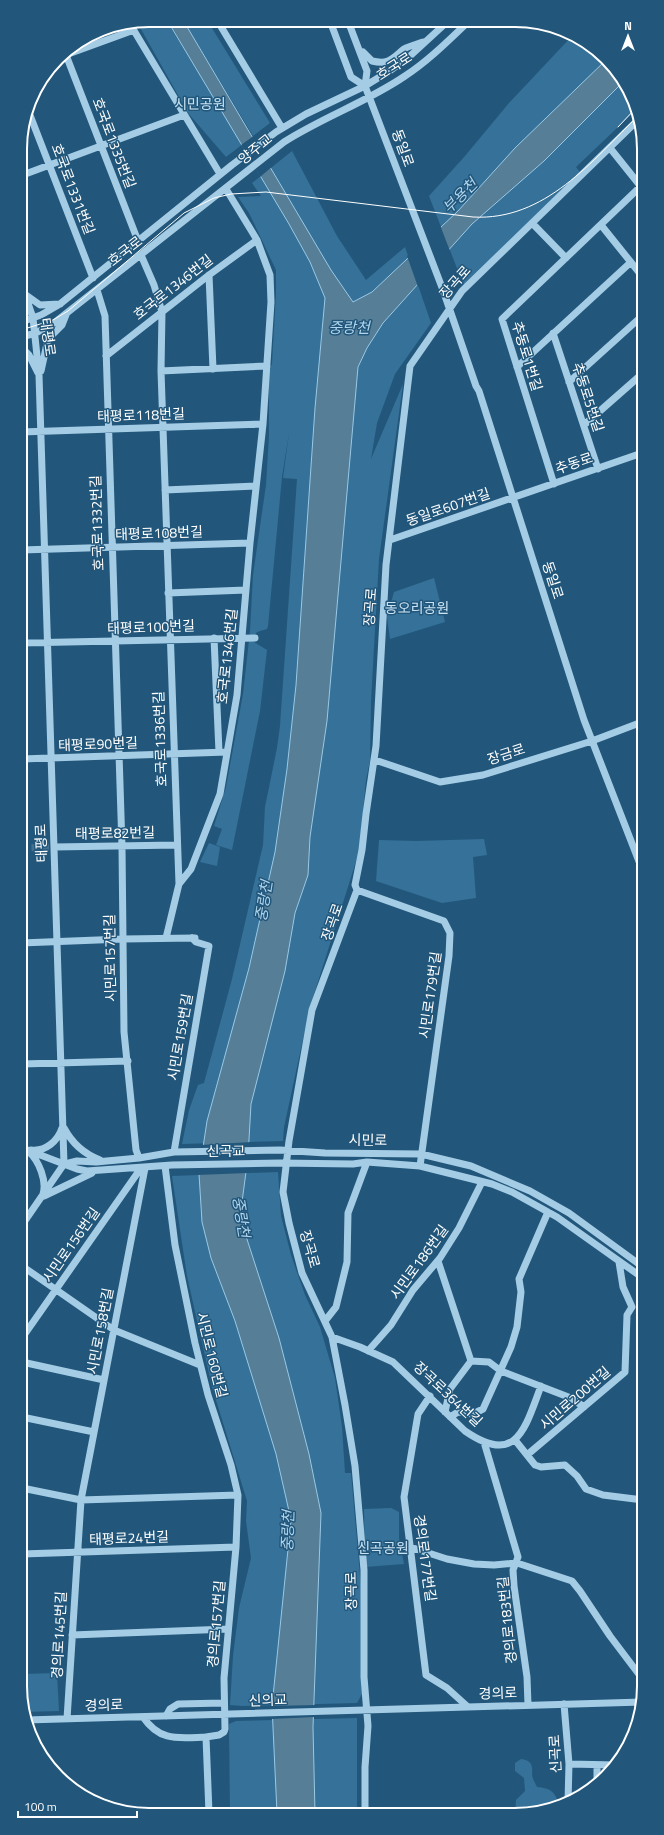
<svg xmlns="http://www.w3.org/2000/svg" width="664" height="1835" font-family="'Titillium Web','Noto Sans KR',sans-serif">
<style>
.green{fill:#357199}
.water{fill:#577e97;stroke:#99c9e6}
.pier{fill:#22577b}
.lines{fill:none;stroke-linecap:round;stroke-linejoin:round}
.minor-tunnel{stroke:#43708f;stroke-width:7;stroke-dasharray:7 3.5;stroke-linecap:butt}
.minor{stroke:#a5cce5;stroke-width:7}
.tram{stroke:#fff;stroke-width:1}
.labels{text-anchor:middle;stroke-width:3;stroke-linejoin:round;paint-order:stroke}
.street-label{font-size:14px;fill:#fff;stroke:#22577b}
.park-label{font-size:14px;fill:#c8e3f4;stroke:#22577b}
.water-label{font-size:15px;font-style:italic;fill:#b0d5ed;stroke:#22577b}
.rim{fill:none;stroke:#fff;stroke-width:2}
</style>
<rect width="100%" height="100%" fill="#22577b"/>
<path class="green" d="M149,20h17l77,124 -17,13 -38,-44 -51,-91z
M183,20h24l63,103 -17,13z
M573,35c22,8 46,36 57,57 3,5 5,12 7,17l-61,58 7,9 -118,113 -36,-93 36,-40 44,-53z
M292,151l45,85 29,44 39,-33 26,76 -36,51 -18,49 -6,36 32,-75 -24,175 -8,142 -1,60 -4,19 -7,72 -49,155 -26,120 -1,14 -101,3 7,-34 9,-25 6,-2 28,-104 31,-134 2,-38 12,-59 3,-22 17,-247 -14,-1 6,-45 -7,44 -14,149 -1,3 -10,3 -2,3 -1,7 13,8 -7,61 -28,139 -16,-5 6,-16 -8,-3 12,-39 17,-93 7,-63 3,-56 13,-90 3,-49v-62l3,-11 4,-69v-24l-27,-57 -11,-16 23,-1 -9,-13z
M434,578l11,44 -55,17 -3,-22 7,-25z
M484,839l3,16 -14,2 3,41 -34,5 -66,-22 3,-41 37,1z
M209,843l11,4 -3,19 -17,-4z
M278,1172l3,44 10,39 14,40 15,32 15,51 7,49 3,46h6l10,113 1,108 -5,9 -115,3 -12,-1 3,-49 6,-48 12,-50 -5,-37 1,-20 -35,-114 -25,-111 -15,-100z
M391,1508l8,4v26l5,26 -39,3 -1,-58z
M57,1673l2,38 -36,1 -1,-38z
M357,1718v95h-127l-1,-89 7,-3z
M521,1759c10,1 12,6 11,15 0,4 3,9 5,13 13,1 20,5 21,19l-18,6h-25l1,-12 9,-9 -1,-13 -9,-7v-8z"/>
<path class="water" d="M167,20h16l148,250 22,32 19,-10 86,-81 57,-63 92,-89 16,23 -79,79 -72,63 -89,99 -16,25 -9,19 -31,354 -17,116 -2,38 -13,38 -10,58 -34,133 -3,53 -6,45 2,28 35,108 30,116 12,59 -8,214 2,86h-38l-5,-107 19,-186 -15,-66 -41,-133 -24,-63 -9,-36 -3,-48 8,-53 42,-153 26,-116 12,-83 9,-84 19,-277 10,-110 -15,-36 -21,-38z"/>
<path class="pier" d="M255,135l18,31 -13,11 -19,-32z
M440,225l10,26 -32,36 -11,-31z
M251,1142l-3,31 -51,2 4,-30z
M316,1705l-1,12 -44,2 -1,-13z"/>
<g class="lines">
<path class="minor-tunnel" d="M21,848l33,-1"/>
<path class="minor" d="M217,20l65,108
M330,21l21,56 14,9
M348,21l19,50 -2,15 78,204 33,96 3,5 105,329 56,144 3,12
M130,24l90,150
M220,25l14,-4
M363,52l9,9c17,4 20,-2 32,-12 5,-3 13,-5 19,-7
M66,55l72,186
M60,57l74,-27
M28,110l65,168
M610,148l32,40
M20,176l164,-61
M532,223l34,35
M601,225l41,51
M141,255l13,30 8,27 -1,59 18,513
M209,275l4,94
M20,280l13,38 6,57 25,789 -42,61
M97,290l8,26 17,531 2,185 12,118 3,8
M26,295l14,10 20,-1
M21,313l5,-18
M21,322l20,-7 19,-11 172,-139 44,-33 30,-18 59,-28 26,-16 19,-14 37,-34
M553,333l45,136
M21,337l15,-4 18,-10 230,-181c39,-25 83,-40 121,-66 23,-15 43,-35 63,-54
M21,347l8,8 9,18
M106,356l103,-81 48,-35
M517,367l114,-105
M41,371l7,-32 14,-14 4,-10
M161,371l106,-5
M569,382l73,-66
M584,425l58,-51
M21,432l242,-8
M554,484l-52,-165 138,-132
M165,490l91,-4
M390,540l252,-87
M21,550l229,-7
M168,593l78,-3
M214,638l5,114
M21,643l234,-5
M21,759l206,-7
M375,760l65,22 43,-7 109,-34 50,-19
M54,847l123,-2
M357,890l87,31 6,12 -1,23 -29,210
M166,938l13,-54 12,-15 29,-75 17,-99 13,-152 13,-119 8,-122 -1,-27 -13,-35 -31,-51
M21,943l102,-4 72,-1
M22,1064l106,-3
M64,1128c8,15 20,26 36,32
M22,1148l55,21 10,2 85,-6 108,-2 73,1 14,-2 53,4 72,18 20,8 45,25 86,61
M31,1150c14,2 27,-9 31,-22
M29,1152c10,9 18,29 14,42
M174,1152l35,-206 -13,-4 -4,-4
M65,1164l12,-3 19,1 43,-4 35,-6 106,-2 45,3 96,1 50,12 59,25 39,22 74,54
M165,1166l10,79 20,98 13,52 23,70 7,30 -2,52 -12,131 1,51 -1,3 -5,3 -13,2
M44,1196l48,-23
M438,1261l33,100 -21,28 -5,23
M22,1266l92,64 86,35
M325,1321l11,-14 11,-45 1,-49 19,-51
M332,1337l28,10 33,15 72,69c52,36 60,-3 76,-45
M22,1338l119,-170
M368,1351l23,-26 22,-35 27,-32 19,-30 23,-46
M471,1361l18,1 12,9 70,27 13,9
M22,1362l82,18
M430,1396l-12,18 -14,83 22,178 21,13 21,19
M22,1417l72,15
M450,1417l8,-5 15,2 10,-5 28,-62 6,-20 4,-35 -2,-13 29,-67
M515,1440l20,25 6,2 24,-2 12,11 9,13 17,6 40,5
M484,1442l34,115 -5,13 1,16 13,91 1,28
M527,1455l98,-83 2,-57 5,-8 -9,-20 -4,-25
M22,1488l59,12 157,-5
M410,1547l37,12 27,5 20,1 23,-2 55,18 8,10 30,45 34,45
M22,1554l214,-7
M72,1635l156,-6
M564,1704l5,60 -1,38
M166,1716l4,-7 8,-5 45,-1
M143,1717c17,25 35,21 63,20l3,76
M67,1719l14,-219 64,-332
M26,1720l616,-18
M569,1764l47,1
M597,1765v19
M365,1813v-46l3,-41 -4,-49v-107l-9,-104 -10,-61 -13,-68 -30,-64 -13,-50 -6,-31 6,-51 23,-131 45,-120 -2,-5 7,-35 4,-36 10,-68 10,-181 24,-199 52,-75 178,-173"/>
<path class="tram" d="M618,127l18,-19
M21,330l32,-10 15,-9 116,-98 30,-15 17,-4 35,-2 207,25c72,4 119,-56 166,-102"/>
</g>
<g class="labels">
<g class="street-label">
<text transform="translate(394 66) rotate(-33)" y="5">호국로</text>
<text transform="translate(114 143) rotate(69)" y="5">호국로1335번길</text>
<text transform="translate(403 148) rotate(70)" y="5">동일로</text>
<text transform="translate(255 149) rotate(-39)" y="5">양주교</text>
<text transform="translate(73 189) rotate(69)" y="5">호국로1331번길</text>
<text transform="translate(125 251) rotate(-38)" y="5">호국로</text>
<text transform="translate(455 282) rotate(-49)" y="5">장곡로</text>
<text transform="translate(173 287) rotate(-38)" y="5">호국로1346번길</text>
<text transform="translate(48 337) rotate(82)" y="5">태평로</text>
<text transform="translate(527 356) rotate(73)" y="5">추동로1번길</text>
<text transform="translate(588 397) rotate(72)" y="5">추동로5번길</text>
<text transform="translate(141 415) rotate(-2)" y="5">태평로118번길</text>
<text transform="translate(574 463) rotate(-19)" y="5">추동로</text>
<text transform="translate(448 507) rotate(-19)" y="5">동일로607번길</text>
<text transform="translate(97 523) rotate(-92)" y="5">호국로1332번길</text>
<text transform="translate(159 533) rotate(-2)" y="5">태평로108번길</text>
<text transform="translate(553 580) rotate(72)" y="5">동일로</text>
<text transform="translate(370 607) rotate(-86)" y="5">장곡로</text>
<text transform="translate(151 627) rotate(-2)" y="5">태평로100번길</text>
<text transform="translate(227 656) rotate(-84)" y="5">호국로1346번길</text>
<text transform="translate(160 739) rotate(-92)" y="5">호국로1336번길</text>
<text transform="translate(98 744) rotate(-2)" y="5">태평로90번길</text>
<text transform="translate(506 754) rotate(-18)" y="5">장금로</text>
<text transform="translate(115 833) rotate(-1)" y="5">태평로82번길</text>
<text transform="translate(41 843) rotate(-92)" y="5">태평로</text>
<text transform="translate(332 922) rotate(-71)" y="5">장곡로</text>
<text transform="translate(110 958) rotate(-91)" y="5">시민로157번길</text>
<text transform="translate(430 995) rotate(-82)" y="5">시민로179번길</text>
<text transform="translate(180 1037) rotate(-80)" y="5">시민로159번길</text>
<text transform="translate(368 1140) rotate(1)" y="5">시민로</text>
<text transform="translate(226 1151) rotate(-1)" y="5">신곡교</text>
<text transform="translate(71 1245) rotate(-55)" y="5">시민로156번길</text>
<text transform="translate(310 1249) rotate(74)" y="5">장곡로</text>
<text transform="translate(419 1262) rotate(-54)" y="5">시민로186번길</text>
<text transform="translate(100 1331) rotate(-79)" y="5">시민로158번길</text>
<text transform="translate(212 1355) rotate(76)" y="5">시민로160번길</text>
<text transform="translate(448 1394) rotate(43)" y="5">장곡로364번길</text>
<text transform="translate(575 1398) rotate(-41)" y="5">시민로200번길</text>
<text transform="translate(129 1538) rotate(-2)" y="5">태평로24번길</text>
<text transform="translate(425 1558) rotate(82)" y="5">경의로177번길</text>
<text transform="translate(351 1591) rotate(-91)" y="5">장곡로</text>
<text transform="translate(507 1620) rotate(-96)" y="5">경의로183번길</text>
<text transform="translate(216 1624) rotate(-85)" y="5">경의로157번길</text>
<text transform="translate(59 1635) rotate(-87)" y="5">경의로145번길</text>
<text transform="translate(498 1693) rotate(-2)" y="5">경의로</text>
<text transform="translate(268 1700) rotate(-2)" y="5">신의교</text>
<text transform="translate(104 1705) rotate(-2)" y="5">경의로</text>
<text transform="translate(555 1754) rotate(-93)" y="5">신곡로</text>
</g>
<g class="park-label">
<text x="200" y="109">시민공원</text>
<text x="417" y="613">동오리공원</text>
<text x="383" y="1553">신곡공원</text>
</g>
<g class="water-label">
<text transform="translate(460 196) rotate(-45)" y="5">부용천</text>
<text x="349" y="333">중랑천</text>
<text transform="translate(264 901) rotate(-81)" y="5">중랑천</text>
<text transform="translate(241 1217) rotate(81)" y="5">중랑천</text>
<text transform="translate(288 1531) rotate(-88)" y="5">중랑천</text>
</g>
</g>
<path d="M0 0H664V1835H0ZM149 27H515A122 122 0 0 1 637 149V1686A122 122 0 0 1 515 1808H149A122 122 0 0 1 27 1686V149A122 122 0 0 1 149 27Z" fill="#22577b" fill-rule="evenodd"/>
<path class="rim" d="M149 27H515A122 122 0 0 1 637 149V1686A122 122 0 0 1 515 1808H149A122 122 0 0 1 27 1686V149A122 122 0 0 1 149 27Z"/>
<g transform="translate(628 36)" stroke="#22577b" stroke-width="3" paint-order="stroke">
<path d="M0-3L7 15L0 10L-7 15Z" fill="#ffffff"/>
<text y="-6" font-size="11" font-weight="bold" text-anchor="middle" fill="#ffffff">N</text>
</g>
<path d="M18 1811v6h119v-6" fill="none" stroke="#ffffff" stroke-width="2"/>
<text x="24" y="1811" font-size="12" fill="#ffffff" stroke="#22577b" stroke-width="3" paint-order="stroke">100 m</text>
</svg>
